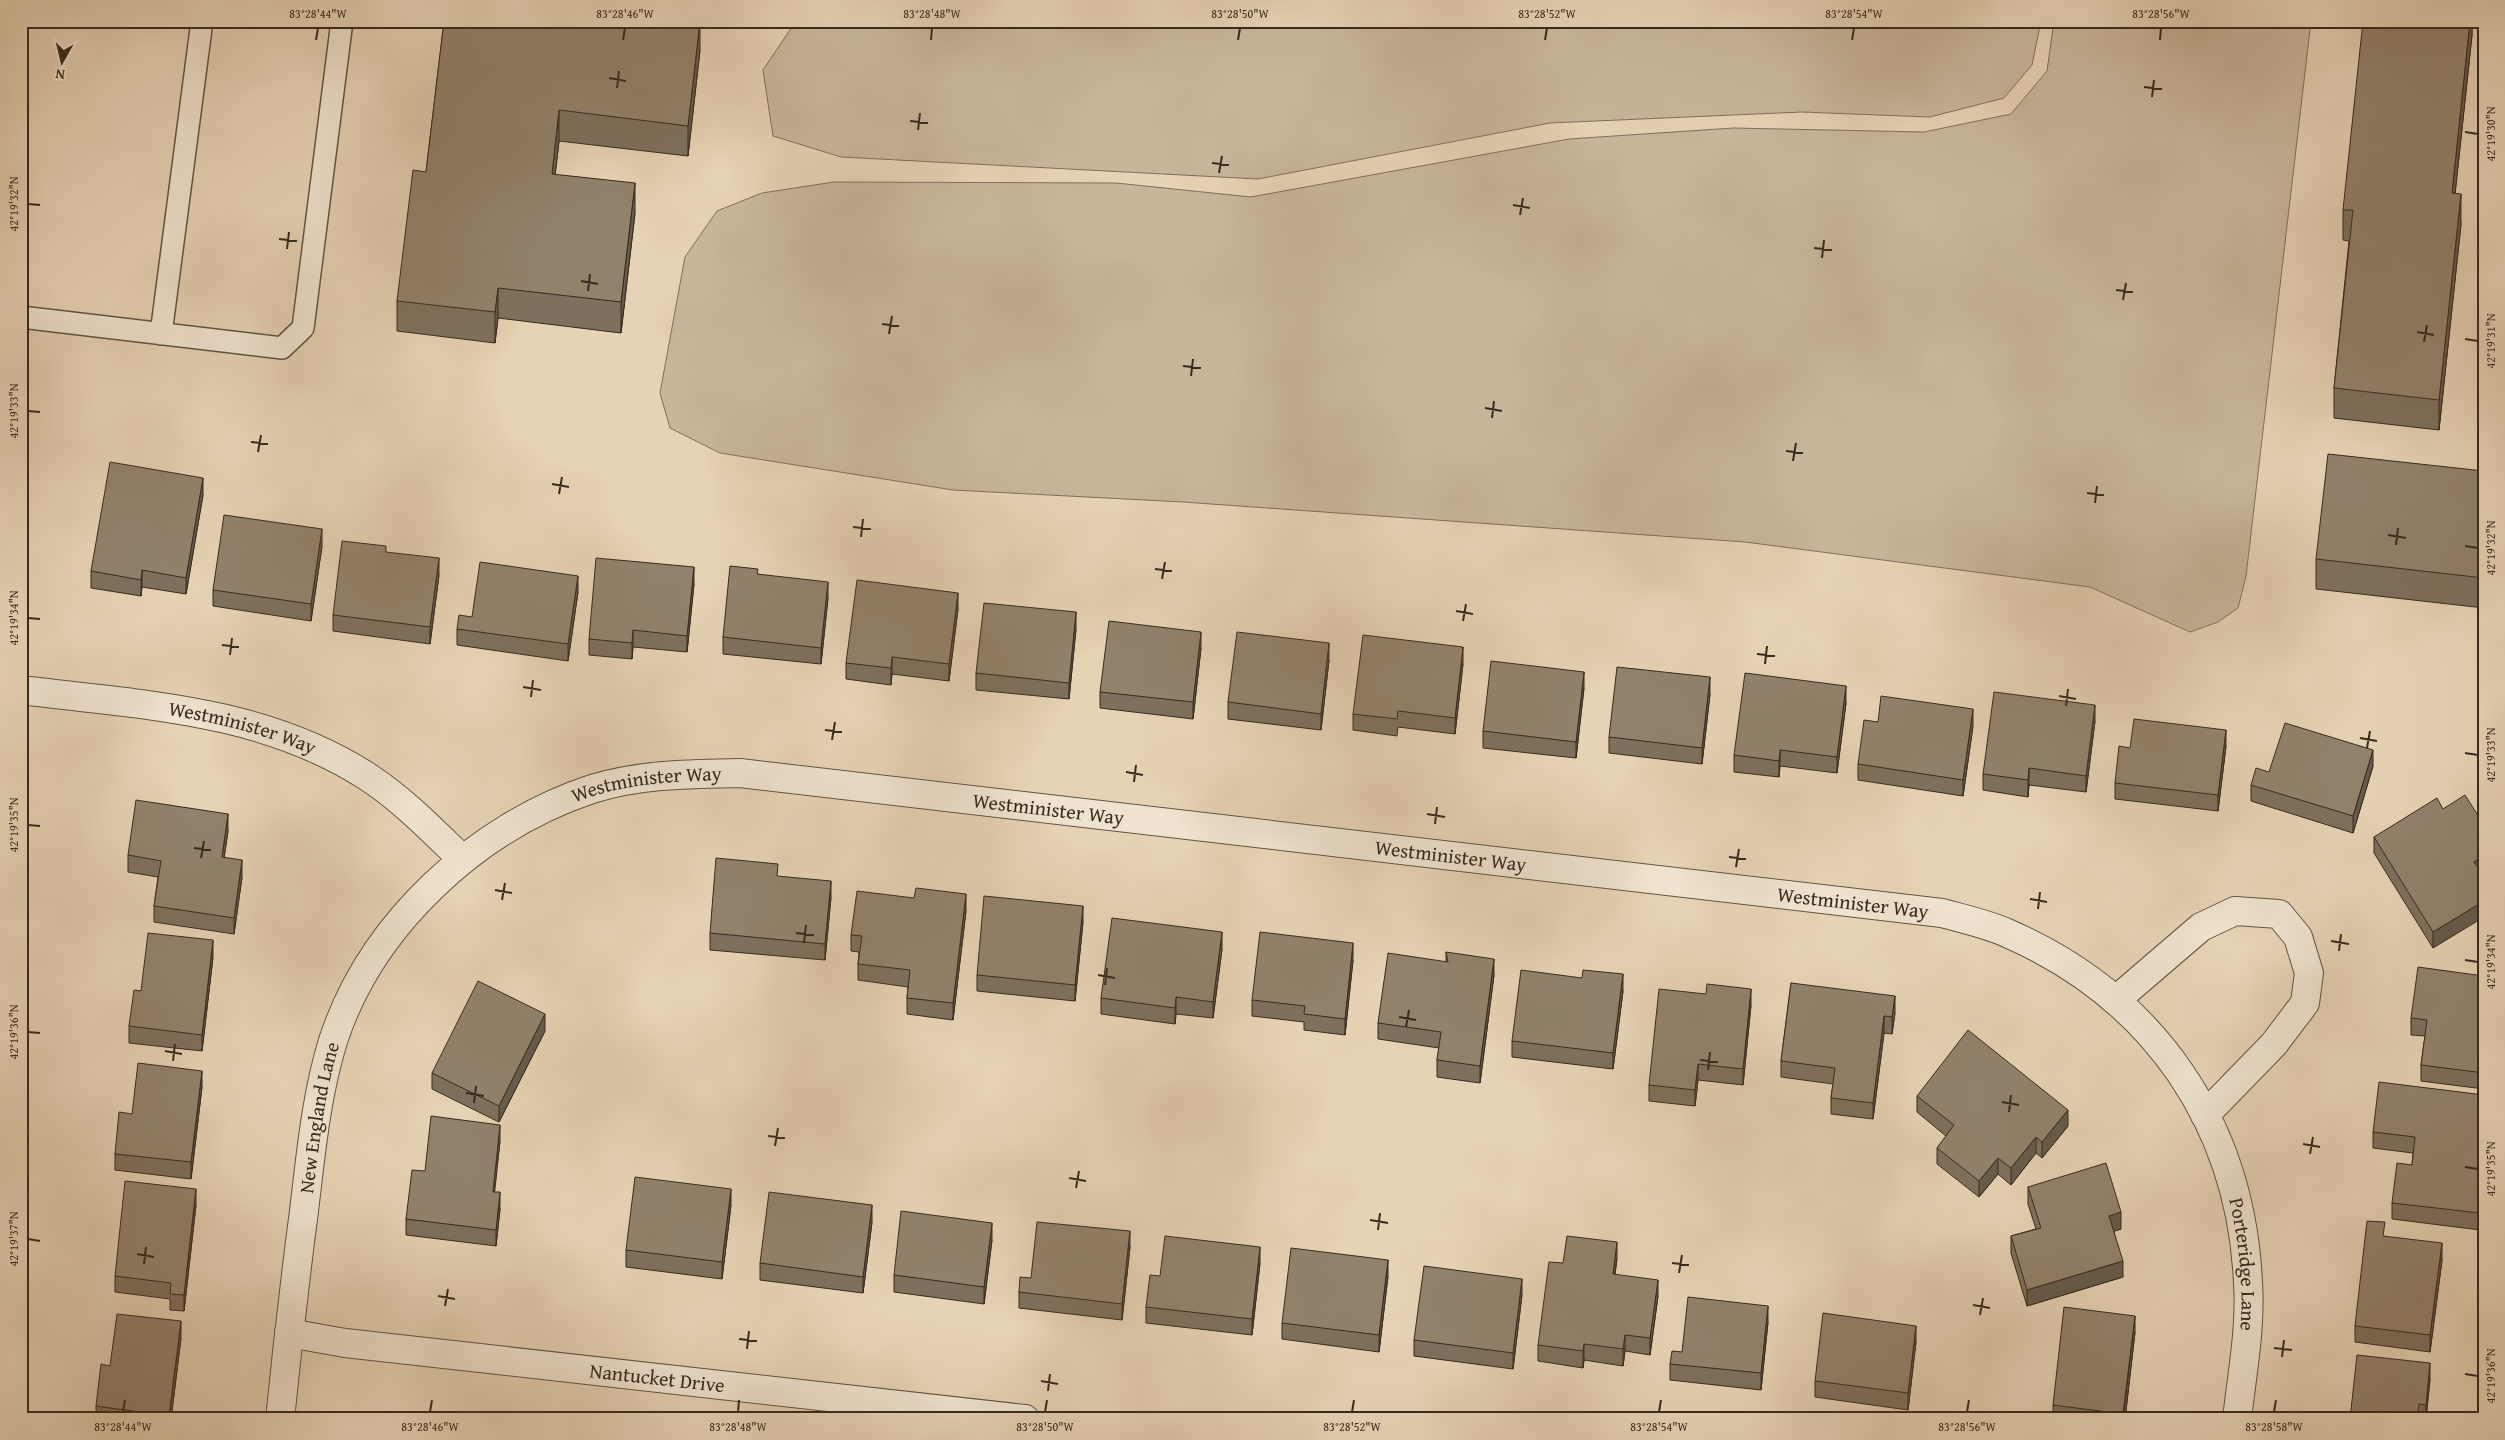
<svg xmlns="http://www.w3.org/2000/svg" width="2505" height="1440" font-family="'Gentium Book Plus',serif">
<style>
.green{fill:#c8b69b;stroke:#7f705d}
.lines{fill:none;stroke-linecap:round;stroke-linejoin:round}
.lane-casing{stroke:#625544;stroke-width:24}
.street-casing{stroke:#625544;stroke-width:30}
.lane{stroke:#efe2ce;stroke-width:21}
.street{stroke:#efe2ce;stroke-width:28}
.wall{fill:#7e705d;stroke:#362b1f}
.shaded-wall{fill:#665b4c;stroke:#362b1f}
.building{fill:#92826c;stroke:#362b1f}
.ticks{fill:none;stroke:#362b1f;stroke-width:2}
.labels{text-anchor:middle;stroke-width:5;stroke-linejoin:round;paint-order:stroke}
.street-label{font-size:20px;fill:#362b1f;stroke:#efe2ce}
.neatline{fill:none;stroke:#362b1f;stroke-width:2}
.ticks-label{font-size:12px;text-anchor:middle;fill:#362b1f}
</style>
<rect width="100%" height="100%" fill="#e6d2b4"/>
<filter id="stains"><feTurbulence type="fractalNoise" baseFrequency=".004" numOctaves="4"/><feColorMatrix values="0 0 0 0 .2 0 0 0 0 .09 0 0 0 0 .02 0 0 0 .5 -.17"/></filter>
<radialGradient id="worn" r=".72"><stop offset=".6" stop-color="#630" stop-opacity="0"/><stop offset="1" stop-color="#630" stop-opacity=".3"/></radialGradient>
<path class="green" d="M815,21h1226l-9,44 -28,33 -74,19 -128,-5 -252,11 -292,56 -417,-22 -68,-21 -10,-66 29,-43z
M2054,21h257l-65,555 -8,32 -20,14 -28,10 -100,-45 -345,-45 -562,-40 -230,-12 -233,-37 -50,-25 -10,-35 25,-136 32,-46 45,-18 72,-11 282,1 135,14 318,-58 164,-11 191,4 87,-18 36,-43z"/>
<g class="lines">
<g class="lane-casing">
<path id="lane" d="M21,317l261,31 21,-20 39,-307
M161,334l41,-313"/>
</g>
<g class="street-casing">
<g id="street">
<path id="s1" d="M21,690c121,15 242,19 347,87 35,23 64,53 94,82"/>
<path d="M2116,1000l85,-73 34,-16 44,3 19,23 11,36 -4,30 -31,41 -69,71"/>
<path id="s2" d="M289,1333l56,10 680,76"/>
<path id="s3" d="M280,1419c7,-70 15,-139 24,-208 7,-58 12,-115 29,-170 38,-117 144,-214 259,-252 48,-15 98,-15 148,-16l1202,140c22,6 45,11 65,20 147,64 234,191 241,350 3,45 -6,91 -11,136"/>
</g>
</g>
<use href="#lane" class="lane"/>
<use href="#street" class="street"/>
</g>
<path class="wall" d="M444,21l256,29 -12,106 -129,-15 -4,33 80,39 -14,120 -123,-15 -3,25 -98,-12v-30l29,-129z
M2472,21v14l-17,158 6,31 -22,206 -105,-12v-30l15,-147 -6,-1v-30z
M2484,471v137l-168,-19v-30z
M203,495l-17,99 -44,-7 -1,9 -50,-8v-17z
M322,546l-11,75 -98,-15v-16z
M386,552l53,23 -9,69 -97,-13v-16z
M758,574l70,24 -7,66 -98,-10v-17z
M694,584l-7,68 -54,-5 -1,12 -43,-4v-16z
M578,592l-10,69 -111,-16v-16l15,-12z
M958,609l-9,72 -57,-7 -1,11 -45,-6v-16z
M1076,629l-7,70 -93,-9v-17z
M1201,648l-8,71 -93,-11v-16z
M1329,660l-8,70 -93,-11v-17z
M1463,664l-8,70 -57,-7 -1,9 -44,-6v-16z
M1584,688l-8,70 -93,-10v-17z
M1710,694l-8,70 -93,-11v-16z
M1846,703l-9,70 -57,-7 -1,11 -45,-5v-17z
M2095,721l-9,71 -57,-7 -1,12 -45,-7v-16z
M1878,722l95,4 -10,70 -105,-16v-16z
M2226,746l-8,65 -103,-12v-16l15,-35z
M2373,766l-20,67 -102,-32v-16l18,-13z
M228,831l-4,26 18,20 -8,57 -80,-12v-16l4,-29 -30,-5v-17z
M2374,837l107,36 -48,75 -59,-95z
M778,877l53,20 -6,63 -115,-10v-17z
M966,911l-13,109 -46,-6v-16l1,-11 -50,-7v-16l1,-12 -8,-1v-16z
M1083,922l-8,79 -98,-10v-16z
M1222,949l-9,69 -37,-4 -1,10 -74,-10v-16z
M1446,952l48,23 -14,108 -43,-6v-17l2,-12 -61,-9v-16l68,-61z
M213,957l-11,94 -73,-8v-17l12,-35z
M1353,960l-8,75 -41,-5v-8l-52,-6v-16z
M2484,976v113l-63,-8v-16l4,-29 -14,-1v-17z
M1582,978l41,13 -10,78 -101,-12v-16z
M1791,983l104,30 -3,21 -8,-1 -11,86 -42,-5v-16l2,-14 -52,-7v-16z
M1751,1005l-8,80 -45,-5 -3,26 -46,-5v-16z
M545,1031l-46,91 -67,-33v-16z
M202,1087l-11,92 -76,-9v-16l17,-40z
M2484,1095v103l-4,32 -88,-11v-16l20,-38 1,-12 -40,-5v-16z
M1917,1096l151,30 -26,32 -6,-5 -25,32 -13,-11 -19,23 -42,-33v-16l9,-12 -29,-24z
M500,1141l-6,51 6,17 -4,37 -90,-11v-16l19,-48z
M2028,1187l93,42 -7,2 9,46 -96,29 -16,-53v-17l25,-7 -8,-25z
M196,1205l-12,106 -14,-1v-11l-55,-7v-16z
M731,1205l-9,74 -96,-12v-17z
M872,1222l-9,71 -103,-13v-17z
M2385,1236l57,24 -12,92 -75,-10v-16z
M992,1240l-8,64 -90,-12v-17z
M1130,1247l-8,73 -103,-12v-16l12,-14z
M1617,1258l-2,16 43,22 -8,59 -25,-4 -2,15 -39,-6 -1,8 -45,-7v-16l25,-82z
M1260,1263l-8,72 -106,-12v-16l14,-31z
M1388,1276l-9,76 -97,-13v-16z
M1522,1295l-9,74 -99,-13v-16z
M1768,1322l-7,68 -91,-10v-16l12,-12z
M2135,1332l-10,87h-72v-14z
M181,1338l-10,81h-75v-13l14,-40z
M1916,1342l-8,68 -93,-13v-16z
M2430,1379l-4,40h-76z"/>
<path class="shaded-wall" d="M700,21v29l-12,106v-30z
M2470,21h2v14l-20,188v-30z
M559,110v31l-7,63v-30z
M635,183v30l-14,120v-31z
M2461,194v30l-22,206v-30z
M498,288v30l-3,25v-31z
M203,478v17l-17,99v-16z
M322,529v17l-11,75v-17z
M439,558v17l-9,69v-17z
M694,567v17l-7,68v-16z
M142,570v17l-1,9v-16z
M578,576v16l-10,69v-17z
M828,582v16l-7,66v-16z
M958,593v16l-9,72v-17z
M1076,612v17l-7,70v-16z
M633,630v17l-1,12v-16z
M1201,632v16l-8,71v-17z
M1329,643v17l-8,70v-16z
M1463,647v17l-8,70v-16z
M892,657v17l-1,11v-17z
M1584,672v16l-8,70v-16z
M1710,677v17l-8,70v-16z
M1846,686v17l-9,70v-16z
M2095,705v16l-9,71v-16z
M1973,709v17l-10,70v-16z
M2226,730v16l-8,65v-16z
M1780,750v16l-1,11v-16z
M2373,750v16l-20,67v-17z
M2029,768v17l-1,12v-17z
M228,814v17l-6,42v-16z
M2484,855v17l-10,6v-16z
M242,860v17l-8,57v-16z
M831,881v16l-6,63v-16z
M966,894v17l-13,109v-17z
M2484,901v16l-51,31v-16z
M1083,906v16l-8,79v-16z
M1222,932v17l-9,69v-16z
M213,940v17l-11,94v-16z
M1353,943v17l-8,75v-16z
M1494,959v16l-14,108v-17z
M1623,974v17l-10,78v-16z
M1751,989v16l-8,80v-16z
M1895,996v17l-3,21v-17z
M1176,997v17l-1,10v-16z
M545,1014v17l-46,91v-16z
M1884,1016v17l-11,86v-16z
M1698,1064v16l-3,26v-16z
M202,1071v16l-11,92v-17z
M2068,1110v16l-26,32v-16z
M500,1125v16l-7,67v-16z
M2036,1137v16l-25,32v-17z
M1998,1158v16l-19,23v-16z
M2484,1182v16l-4,32v-17z
M196,1189v16l-12,106v-16z
M731,1189v16l-9,74v-17z
M500,1192v17l-4,37v-16z
M872,1205v17l-9,71v-16z
M2121,1212v17l-12,4v-17z
M992,1223v17l-8,64v-17z
M1130,1231v16l-8,73v-16z
M1617,1242v16l-4,32v-16z
M2442,1243v17l-12,92v-17z
M1260,1247v16l-8,72v-16z
M1388,1260v16l-9,76v-17z
M2123,1261v16l-96,29v-16z
M1522,1279v16l-9,74v-16z
M1658,1280v16l-8,59v-17z
M1768,1306v16l-7,68v-17z
M2135,1316v16l-10,87h-2z
M181,1321v17l-10,81h-2z
M1916,1326v16l-8,68v-17z
M1625,1335v16l-2,15v-17z
M1584,1344v16l-1,8v-17z
M2430,1363v16l-4,40v-14z"/>
<path class="building" d="M444,21h256l-12,105 -129,-16 -7,64 83,9 -14,119 -123,-14 -3,24 -98,-11 16,-131 13,2z
M2363,21h107l-18,172 9,1 -22,206 -105,-12 19,-178h-10z
M2328,454l156,17v107l-168,-19z
M110,462l93,16 -17,100 -44,-8 -1,10 -50,-9z
M224,515l98,14 -11,75 -98,-14z
M342,541l44,5v6l53,6 -9,69 -97,-12z
M596,558l98,9 -7,69 -54,-6 -1,13 -43,-4z
M480,562l98,14 -10,68 -111,-15 2,-14 13,2z
M730,566l28,3 -1,5 71,8 -7,66 -98,-11z
M857,580l101,13 -9,71 -57,-7 -1,11 -45,-5z
M984,603l92,9 -7,71 -93,-10z
M1109,621l92,11 -8,70 -93,-10z
M1237,632l92,11 -8,71 -93,-12z
M1363,635l100,12 -8,71 -57,-7 -1,8 -44,-5z
M1491,661l93,11 -8,70 -93,-11z
M1617,667l93,10 -8,71 -93,-11z
M1745,673l101,13 -9,71 -57,-7 -1,11 -45,-6z
M1994,692l101,13 -9,71 -57,-8 -1,12 -45,-6z
M1881,696l92,13 -10,71 -105,-16 6,-44 14,2z
M2134,719l92,11 -8,65 -103,-12 4,-37 11,2z
M2285,723l88,27 -20,66 -102,-31 5,-17 13,4z
M2465,795l19,30v30l-10,7 10,15v24l-51,31 -59,-95 63,-39 6,11z
M136,800l92,14 -6,43 20,3 -8,58 -80,-12 7,-45 -33,-6z
M716,858l62,6 -1,12 54,5 -6,63 -115,-11z
M916,888l50,6 -13,109 -46,-5 3,-28 -52,-6 4,-28 -11,-1 6,-44 57,7z
M984,896l99,10 -8,79 -98,-10z
M1112,918l110,14 -9,70 -37,-5 -1,11 -74,-10z
M1260,932l93,11 -8,76 -41,-5 1,-8 -53,-6z
M148,933l65,7 -11,95 -73,-9 5,-36 7,1z
M1446,952l48,7 -14,107 -43,-6 4,-28 -63,-9 10,-70 60,9z
M2418,967l66,9v97l-63,-8 6,-45 -16,-2z
M1521,970l61,8 1,-8 40,4 -10,79 -101,-12z
M478,981l67,33 -46,92 -67,-33z
M1791,983l104,13 -3,21 -8,-1 -11,87 -42,-5 4,-30 -54,-7z
M1707,984l44,5 -8,80 -45,-5 -3,26 -46,-5 10,-96 47,5z
M1968,1030l100,80 -26,32 -6,-5 -25,31 -13,-10 -19,23 -42,-33 17,-23 -37,-29z
M138,1063l64,8 -11,91 -76,-8 4,-42 13,2z
M2379,1082l105,13v87l-4,31 -88,-10 5,-40 15,2 3,-28 -42,-5z
M431,1116l69,9 -7,67h7l-4,38 -90,-11 6,-49 13,1z
M2106,1163l15,49 -12,4 14,45 -96,29 -16,-54 30,-8 -13,-41z
M635,1177l96,12 -9,73 -96,-12z
M125,1181l71,8 -12,106 -14,-1 1,-11 -56,-7z
M769,1192l103,13 -9,72 -103,-14z
M901,1211l91,12 -8,64 -90,-12z
M2367,1221l18,1 -2,14 59,7 -12,92 -75,-9z
M1037,1222l93,9 -8,73 -103,-12 1,-15 11,1z
M1165,1236l95,11 -8,72 -106,-12 4,-32 10,1z
M1567,1236l50,6 -4,32 45,6 -8,58 -25,-3 -2,14 -39,-5 -1,7 -45,-6 11,-83 14,1z
M1291,1248l97,12 -9,75 -97,-12z
M1424,1266l98,13 -9,74 -99,-13z
M1688,1297l80,9 -7,67 -91,-9 2,-13 10,1z
M2064,1307l71,9 -12,98 -70,-9z
M1823,1313l93,13 -8,67 -93,-12z
M117,1314l64,7 -12,95 -73,-10 5,-42 9,2z
M2357,1355l73,8 -4,42 -7,-1 -2,15h-67z"/>
<path class="ticks" d="M316,40l2,-12M623,40l2,-12M931,40l1,-12M1238,40l2,-12M1545,40l2,-12M1852,40l2,-12M2160,40l1,-12M609,78l17,3M2144,87l18,2M617,88l2,-17M2152,97l2,-17M910,121l18,2M918,130l2,-17M2465,132l13,2M1212,163l17,2M1219,173l3,-17M28,204l12,1M1513,205l17,3M1520,215l3,-17M279,239l18,2M1814,248l18,2M287,249l2,-17M1822,258l2,-18M581,281l17,3M2116,290l17,2M588,291l2,-17M2123,300l3,-17M882,324l17,2M2417,332l17,3M889,334l3,-18M2465,339l13,2M2424,342l3,-17M1183,366l18,2M1191,376l2,-17M1485,408l17,3M28,411l12,1M1492,418l2,-17M251,442l17,2M1786,451l17,2M258,452l3,-17M1793,461l3,-18M552,484l17,3M2087,493l17,2M559,494l3,-17M2095,503l2,-17M853,527l18,2M2388,535l18,3M861,537l2,-18M2396,545l2,-17M2465,546l13,2M1155,569l17,2M1162,579l3,-17M1456,611l17,3M28,618l12,1M1463,621l3,-17M222,645l17,2M1757,654l18,2M230,655l2,-17M1765,664l2,-18M523,687l18,3M2059,696l17,3M531,697l2,-17M2066,706l2,-17M825,730l17,2M2360,738l17,3M832,740l3,-18M2367,748l3,-17M2465,753l13,2M1126,772l17,3M1134,782l2,-17M1427,814l18,3M1435,824l2,-17M28,825l12,1M194,848l17,2M1729,857l17,2M201,858l3,-17M1736,867l3,-18M495,890l17,3M2030,899l17,3M502,900l3,-17M2038,909l2,-17M796,933l18,2M2331,941l18,3M804,943l2,-18M2339,951l2,-17M2465,960l13,2M1098,975l17,3M1105,985l2,-17M1399,1017l17,3M1406,1027l3,-17M28,1032l12,1M165,1051l17,3M1700,1060l18,2M173,1061l2,-17M1708,1070l2,-18M466,1093l18,3M2002,1102l17,3M474,1103l2,-17M2009,1112l2,-17M768,1136l17,2M2303,1144l17,3M775,1146l3,-18M2310,1154l3,-17M2465,1167l13,2M1069,1178l17,3M1076,1188l3,-17M1370,1220l18,3M1378,1230l2,-17M28,1239l12,2M137,1254l17,3M1672,1263l17,2M144,1264l2,-17M1679,1273l3,-18M438,1296l17,3M1973,1305l17,3M445,1306l3,-17M1980,1315l3,-17M739,1339l18,2M2274,1348l18,2M747,1349l2,-18M2282,1357l2,-17M2465,1374l13,2M1041,1381l17,3M1048,1391l2,-17M123,1412l2,-12M430,1412l2,-12M738,1412l1,-12M1045,1412l2,-12M1352,1412l2,-12M1659,1412l2,-12M1967,1412l2,-12M2274,1412l2,-12"/>
<g class="labels">
<g class="street-label">
<text dy="7" stroke="none"><textPath href="#s1" startOffset="225">Westminister Way</textPath></text>
<text dy="7" stroke="none"><textPath href="#s3" startOffset="811">Westminister Way</textPath></text>
<text dy="7" stroke="none"><textPath href="#s3" startOffset="1216">Westminister Way</textPath></text>
<text dy="7" stroke="none"><textPath href="#s3" startOffset="1621">Westminister Way</textPath></text>
<text dy="7" stroke="none"><textPath href="#s3" startOffset="2026">Westminister Way</textPath></text>
<text dy="7" stroke="none"><textPath href="#s3" startOffset="304">New England Lane</textPath></text>
<text dy="7" stroke="none"><textPath href="#s3" startOffset="2614">Porteridge Lane</textPath></text>
<text dy="7" stroke="none"><textPath href="#s2" startOffset="371">Nantucket Drive</textPath></text>
</g>
</g>
<rect width="2505" height="1440" fill="none" stroke="#e6d2b4" stroke-width="55"/>
<g transform="translate(62 62) rotate(188)" stroke="#efe2ce" stroke-width="4" paint-order="stroke">
<path d="M0-4L9 19L0 12L-9 19Z" fill="#362b1f"/>
<text y="-8" font-size="14" font-weight="bold" text-anchor="middle" fill="#362b1f">N</text>
</g>
<rect x="28" y="28" width="2450" height="1384" class="neatline"/>
<g class="ticks-label">
<text x="318" y="18">83°28'44"W</text>
<text x="625" y="18">83°28'46"W</text>
<text x="932" y="18">83°28'48"W</text>
<text x="1240" y="18">83°28'50"W</text>
<text x="1547" y="18">83°28'52"W</text>
<text x="1854" y="18">83°28'54"W</text>
<text x="2161" y="18">83°28'56"W</text>
<text transform="translate(2491 134) rotate(-90)" y="4">42°19'30"N</text>
<text transform="translate(14 204) rotate(-90)" y="4">42°19'32"N</text>
<text transform="translate(2491 341) rotate(-90)" y="4">42°19'31"N</text>
<text transform="translate(14 411) rotate(-90)" y="4">42°19'33"N</text>
<text transform="translate(2491 548) rotate(-90)" y="4">42°19'32"N</text>
<text transform="translate(14 618) rotate(-90)" y="4">42°19'34"N</text>
<text transform="translate(2491 755) rotate(-90)" y="4">42°19'33"N</text>
<text transform="translate(14 825) rotate(-90)" y="4">42°19'35"N</text>
<text transform="translate(2491 962) rotate(-90)" y="4">42°19'34"N</text>
<text transform="translate(14 1032) rotate(-90)" y="4">42°19'36"N</text>
<text transform="translate(2491 1169) rotate(-90)" y="4">42°19'35"N</text>
<text transform="translate(14 1239) rotate(-90)" y="4">42°19'37"N</text>
<text transform="translate(2491 1376) rotate(-90)" y="4">42°19'36"N</text>
<text x="123" y="1431">83°28'44"W</text>
<text x="430" y="1431">83°28'46"W</text>
<text x="738" y="1431">83°28'48"W</text>
<text x="1045" y="1431">83°28'50"W</text>
<text x="1352" y="1431">83°28'52"W</text>
<text x="1659" y="1431">83°28'54"W</text>
<text x="1967" y="1431">83°28'56"W</text>
<text x="2274" y="1431">83°28'58"W</text>
</g>
<rect width="100%" height="100%" filter="url(#stains)"/>
<rect width="100%" height="100%" fill="url(#worn)"/>
</svg>
